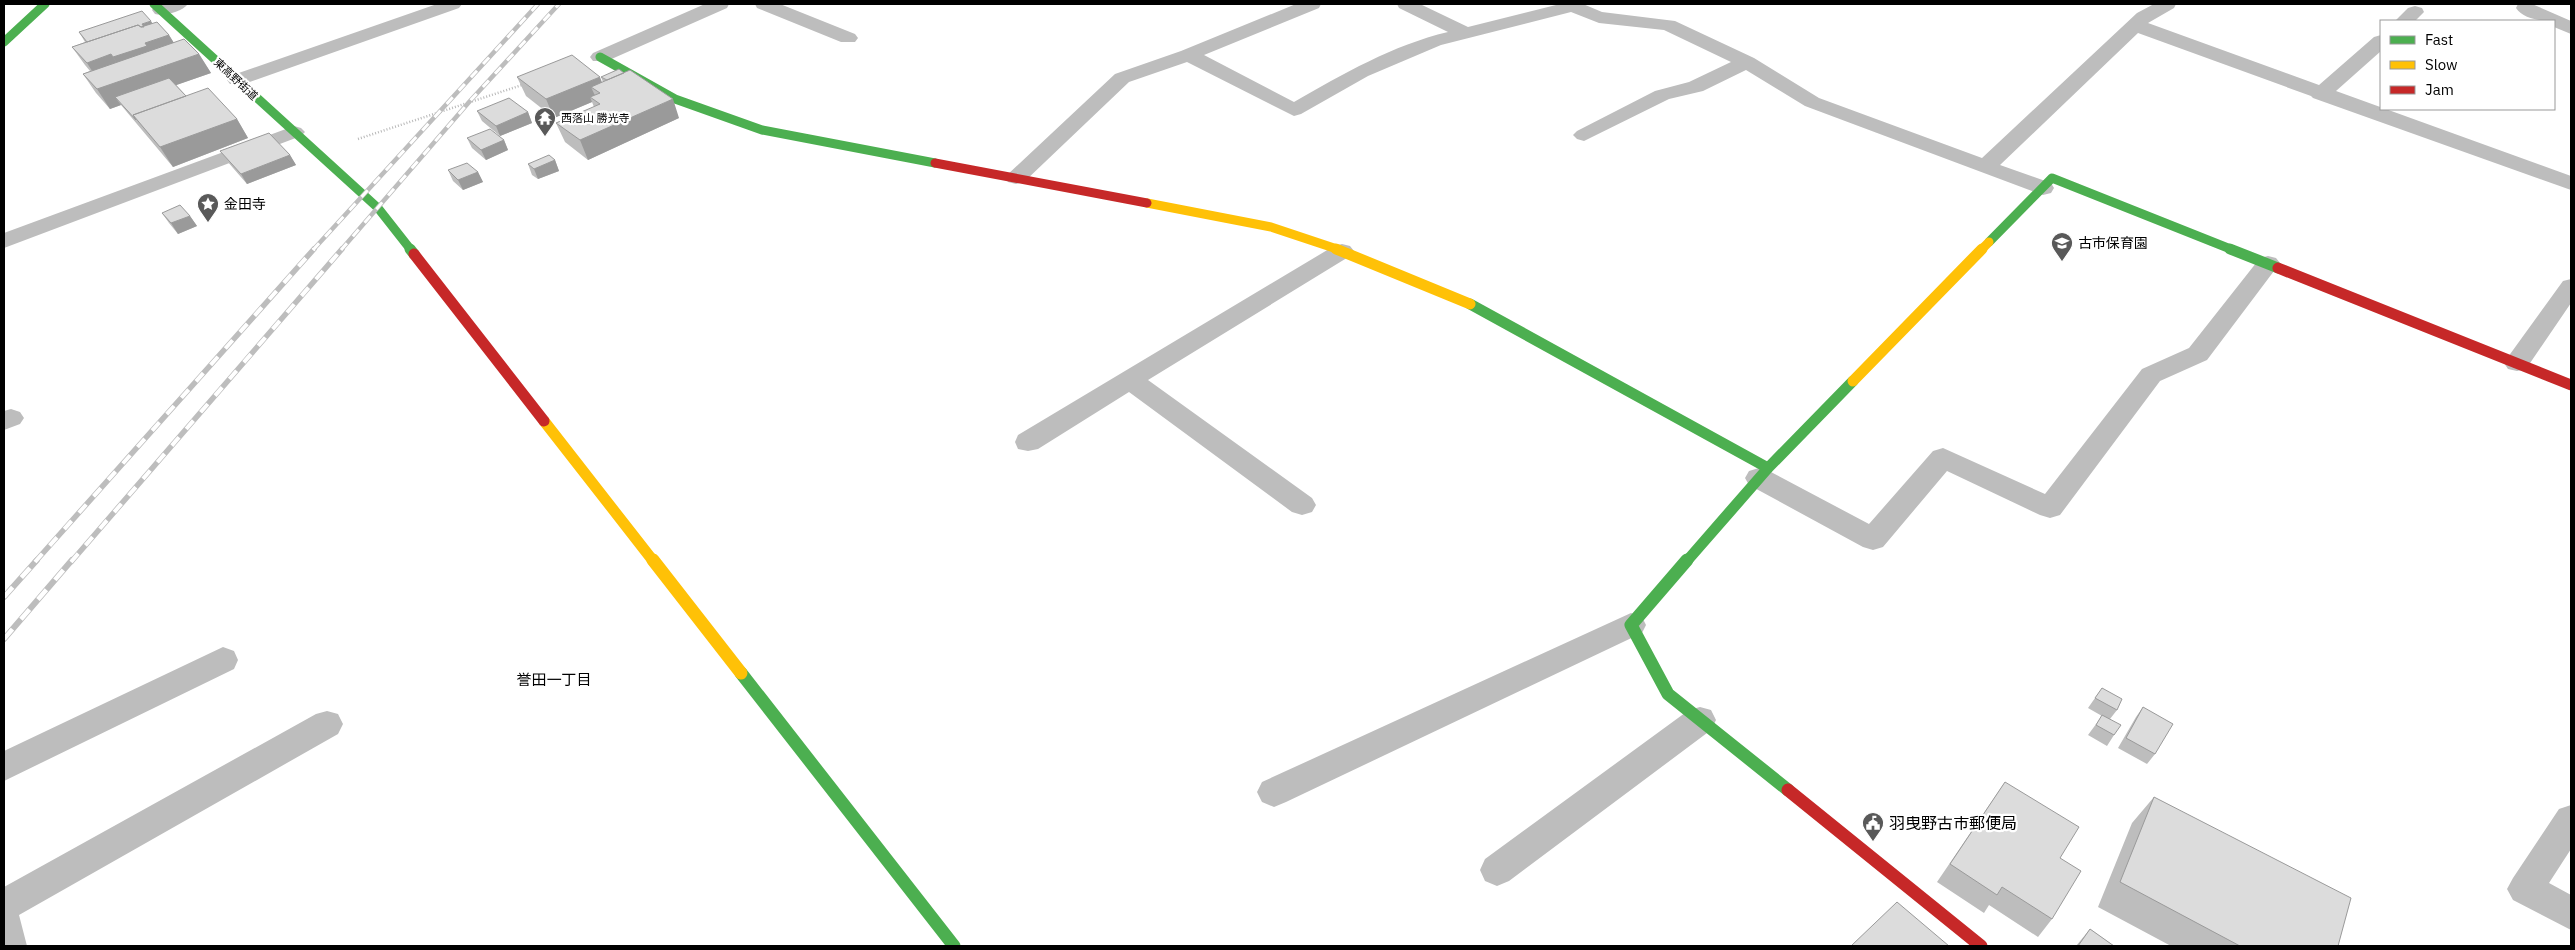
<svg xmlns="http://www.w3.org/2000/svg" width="2575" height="950" font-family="'IBM Plex Sans','Noto Sans JP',sans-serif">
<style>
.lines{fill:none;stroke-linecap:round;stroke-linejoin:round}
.path{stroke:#b8b8b8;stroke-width:2.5;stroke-dasharray:1 2;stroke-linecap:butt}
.lane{fill:#bdbdbd;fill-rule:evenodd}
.street{fill:#bdbdbd;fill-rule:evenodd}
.fast-far2{stroke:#4caf50;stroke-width:9}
.fast-far1{stroke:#4caf50;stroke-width:11}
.fast{stroke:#4caf50;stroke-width:13}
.slow-far2{stroke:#ffc107;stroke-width:9}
.slow-far1{stroke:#ffc107;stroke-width:11}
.slow{stroke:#ffc107;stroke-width:13}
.jam-far2{stroke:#c62828;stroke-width:9}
.jam-far1{stroke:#c62828;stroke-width:11}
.jam{stroke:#c62828;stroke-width:13}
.rail-far2-casing{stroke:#bdbdbd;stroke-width:4.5}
.rail-far1-casing{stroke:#bdbdbd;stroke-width:5.5}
.rail-casing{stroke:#bdbdbd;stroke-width:6}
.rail-far2{stroke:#fff;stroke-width:3;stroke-dasharray:9;stroke-linecap:butt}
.rail-far1{stroke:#fff;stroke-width:4;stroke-dasharray:11;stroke-linecap:butt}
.rail{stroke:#fff;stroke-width:4.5;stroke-dasharray:13;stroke-linecap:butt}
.wall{fill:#bdbdbd}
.shaded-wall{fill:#9a9a9a}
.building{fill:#dcdcdc;stroke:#9a9a9a}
.labels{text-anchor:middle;stroke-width:4.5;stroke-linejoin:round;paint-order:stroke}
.far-street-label{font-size:11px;fill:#000;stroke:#fff}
.far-poi-label{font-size:11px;fill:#000;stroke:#fff;text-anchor:start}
.poi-label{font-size:14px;fill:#000;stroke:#fff;text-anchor:start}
.neighbourhood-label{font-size:15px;fill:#000;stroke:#fff}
.near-poi-label{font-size:16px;fill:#000;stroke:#fff;text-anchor:start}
</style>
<rect width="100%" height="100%" fill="#fff"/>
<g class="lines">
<path class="path" d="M358,139l167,-55"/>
<path class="lane" d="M162,4h26c-6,8 -24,12 -33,10l-3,-4 3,-4z
M437,4h25l-3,4 -215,76h-14l-3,-4 3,-4z"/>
<path class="street" d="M705,4h24l-2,4 -120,53h-14l-3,-4 3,-4z
M755,4h25l75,30 3,4 -3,4h-14l-84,-34z
M1296,4h25l-2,4 -115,47 90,47c49,-28 99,-57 154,-70l-49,-24 -2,-4h23l48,23 92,-23h23l19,8 73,9 79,37 65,40 163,60 155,-145 17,-9h22l-2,4 -26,15 171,62 55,-48 7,-2v16l-45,40 235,85v14l-258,-92 -2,-2 -173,-63 -138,132 51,18 3,5 -3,5 -8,2 -238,-89 -59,-36 -43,21 -34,8 -85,42 -7,-2 -4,-4 4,-4 78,-40 34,-9 42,-20 -67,-32 -65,-7 -28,-11 -130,33 -73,31 -67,38 -7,2 -107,-54 -58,20 -105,100 -8,2 -8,-2 -3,-5 110,-103 66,-23z
M2518,4h14l39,17v13l-17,-7v-6c-13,0 -31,-2 -38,-13z
M2415,6l7,2 2,4 -9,9h-20l13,-13z
M294,126l7,2 4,4 -4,4 -297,112v-15z
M1342,244l8,2 4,5 -4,5 -202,124 164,118 4,7 -4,7 -10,3 -10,-3 -163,-120 -91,57 -10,2 -10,-2 -3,-7 3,-7 316,-189z
M2268,256l8,2 4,5 -73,97 -47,21 -100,134 -10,3 -10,-3 -93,-44 -64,76 -10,3 -10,-3 -114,-62 -4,-7 4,-7 10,-3 10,3 100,53 64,-73 10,-3 102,46 97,-125 47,-21 71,-90z
M2571,279v24l-45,66 -9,2 -9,-2 -4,-6 4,-6 55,-76z
M11,409l9,3 4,6 -4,6 -16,6v-19z
M1631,613l11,4 4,8 -4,8 -356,169 -12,5 -12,-5 -5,-10 5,-10z
M223,647l11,4 4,9 -4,9 -230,112v-30z
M1700,707l11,3 5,10 -5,10 -202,151 -12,5 -12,-5 -5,-11 5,-11 204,-149z
M327,711l11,3 5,10 -5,10 -319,181 8,31h-23v-59l312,-173z
M2571,805v44l-22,34 22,12v35l-58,-30 -6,-11 6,-11 46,-69z"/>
<path class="fast-far2" d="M154,4l224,204 33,42
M4,42l41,-38
M600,57l75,42 87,31 173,33
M1989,242l63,-64 181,72"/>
<path class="fast-far1" d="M410,249l4,5
M2230,249l48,19
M1470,304l298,164
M1686,562l82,-94 85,-87"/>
<path class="fast" d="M1687,560l-56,65 37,69 120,96
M741,673l213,273"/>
<path class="slow-far2" d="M1147,203l124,24 69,23
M1981,250l8,-8"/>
<path class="slow-far1" d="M1336,249l134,55
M1853,381l129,-132
M544,421l110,141"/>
<path class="slow" d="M653,560l88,113"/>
<path class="jam-far2" d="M935,163l212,40"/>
<path class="jam-far1" d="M414,254l130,167
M2278,268l293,117"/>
<path class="jam" d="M1788,790l193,156"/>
<g class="rail-far2-casing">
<path id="rail-far2" d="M313,250l225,-246
M341,250l129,-149 89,-97"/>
</g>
<g class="rail-far1-casing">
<path id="rail-far1" d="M35,562l279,-313
M71,562l271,-313"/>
</g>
<g class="rail-casing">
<path id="rail" d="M4,597l33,-37
M4,639l68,-79"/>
</g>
<use href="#rail-far2" class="rail-far2"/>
<use href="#rail-far1" class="rail-far1"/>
<use href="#rail" class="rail"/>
</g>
<path class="wall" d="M153,24l16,11 5,8 25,11 12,19 -35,12 10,11 51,23 11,19 -75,29 -52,-62 -11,4 -14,-16 -13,-19 7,-3 -5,-6 -13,-18 13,-5 -6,-10z
M517,77l85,5h1l-2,-5 78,41 -91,42 -23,-18 -9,-19 38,-16 -2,-5 -38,16 -28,-22z
M477,111l51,1 4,11 -32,13 -18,-15z
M467,138l37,2 4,10 -22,10 -14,-12z
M220,151l70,4 6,10 -49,19 -20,-23z
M555,160l4,11 -21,8 -6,-4 -4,-11z
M448,170l30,2 5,10 -20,8 -10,-9z
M162,213l28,3 7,10 -19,8 -9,-11z
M2102,688l15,22 -7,9 4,16 -7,11 -19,-11 14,-19 -14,-8z
M2143,707l12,47 -8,10 -29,-16 18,-31z
M2005,782l55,76 -8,61 -14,18 -49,-32 -5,8 -47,-31z
M2154,797l184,149h-167l-73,-39 34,-84z
M2090,929l24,17h-38z"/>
<path class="shaded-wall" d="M151,21l6,10 -46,23 31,-30z
M169,35l11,18 -55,23 -12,-19 32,-14z
M111,54l12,19 -24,9 -12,-19z
M199,54l12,19 -89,31 -7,-7 6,8 -11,4 -13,-20z
M600,77l7,19 -7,-3 -9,-6 6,13 -7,-3 2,5 -38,16 -8,-19z
M673,99l6,19 -91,42 -8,-20z
M528,112l4,11 -32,13 -4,-10z
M237,119l11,19 -75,29 -13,-20z
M504,140l4,10 -22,10 -5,-10z
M290,155l6,10 -49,19 -6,-10z
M555,160l4,11 -21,8 -4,-10z
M478,172l5,10 -20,8 -5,-10z
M190,216l7,10 -19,8 -7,-11z"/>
<path class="building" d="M142,11l9,10 -9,3 2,3h-3l-3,-2 -51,17 -8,-10z
M157,22l12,13 -24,8 2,3 -34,11 -2,-3 -24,9 -15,-16 66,-22 3,2z
M184,39l15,15 -102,35 -14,-15z
M572,55l28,22 -54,22 -29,-22z
M619,69l5,4 -17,7 -6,-3z
M630,70l43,29 -93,41 -24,-17 44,-19 -10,-7 10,-4 -9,-6z
M169,78l17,18 -53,19 3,5 -21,-23z
M208,88l29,31 -77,28 -27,-32z
M509,98l19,14 -32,14 -19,-15z
M490,129l14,11 -23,10 -14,-12z
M269,133l21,22 -49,19 -21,-23z
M549,155l6,5 -21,9 -6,-5z
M467,163l11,9 -20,8 -10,-10z
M180,205l10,11 -19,7 -9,-10z
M2102,688l20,11 -5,11 -22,-12z
M2143,707l30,17 -18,30 -29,-16z
M2102,715l19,10 -7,10 -18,-10z
M2005,782l74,45 -19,31 21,13 -29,48 -50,-32 -5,8 -47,-31z
M2154,797l197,101 -13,48h-98l-120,-64z
M1897,902l52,44h-98z
M2090,929l24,17h-36z"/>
<defs>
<g id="temple-pin" transform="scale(1.125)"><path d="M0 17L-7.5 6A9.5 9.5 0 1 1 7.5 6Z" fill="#595959" stroke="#fff"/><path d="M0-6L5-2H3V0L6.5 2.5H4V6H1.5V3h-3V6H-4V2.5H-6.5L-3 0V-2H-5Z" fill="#fff"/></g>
<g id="sight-pin" transform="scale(1.125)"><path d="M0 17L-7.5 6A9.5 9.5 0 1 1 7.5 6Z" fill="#595959" stroke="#fff"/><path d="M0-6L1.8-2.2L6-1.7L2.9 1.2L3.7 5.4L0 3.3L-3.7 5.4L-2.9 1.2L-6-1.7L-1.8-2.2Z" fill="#fff"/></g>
<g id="school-pin" transform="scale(1.125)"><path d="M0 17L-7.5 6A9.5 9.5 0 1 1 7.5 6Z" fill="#595959" stroke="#fff"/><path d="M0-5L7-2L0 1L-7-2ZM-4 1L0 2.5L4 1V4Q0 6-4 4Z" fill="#fff"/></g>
<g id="civic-pin" transform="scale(1.125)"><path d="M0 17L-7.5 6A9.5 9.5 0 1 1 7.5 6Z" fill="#595959" stroke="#fff"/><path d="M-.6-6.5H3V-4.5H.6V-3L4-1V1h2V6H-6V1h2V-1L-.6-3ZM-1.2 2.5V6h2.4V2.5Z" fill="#fff"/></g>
</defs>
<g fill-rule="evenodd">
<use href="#temple-pin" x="545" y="118"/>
<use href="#sight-pin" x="208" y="204"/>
<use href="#school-pin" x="2062" y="243"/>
<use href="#civic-pin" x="1873" y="823"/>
</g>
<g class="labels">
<g class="far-street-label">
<text transform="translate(236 79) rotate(43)" y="4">東高野街道</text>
</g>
<g class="far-poi-label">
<text x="561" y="122">西落山 勝光寺</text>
</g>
<g class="poi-label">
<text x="224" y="209">金田寺</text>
<text x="2078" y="248">古市保育園</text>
</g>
<g class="neighbourhood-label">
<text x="554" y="685">誉田一丁目</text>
</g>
<g class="near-poi-label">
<text x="1889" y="829">羽曳野古市郵便局</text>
</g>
</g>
<rect width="2575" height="950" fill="none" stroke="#000000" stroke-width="10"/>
<rect x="2380" y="20" width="175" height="90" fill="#ffffff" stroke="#999999"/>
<rect x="2390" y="36" width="25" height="8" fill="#4caf50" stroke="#999999"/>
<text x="2425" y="45" font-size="15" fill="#000000">Fast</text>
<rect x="2390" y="61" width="25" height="8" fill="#ffc107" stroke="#999999"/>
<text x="2425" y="70" font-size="15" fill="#000000">Slow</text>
<rect x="2390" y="86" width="25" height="8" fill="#c62828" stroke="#999999"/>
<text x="2425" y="95" font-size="15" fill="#000000">Jam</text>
</svg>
